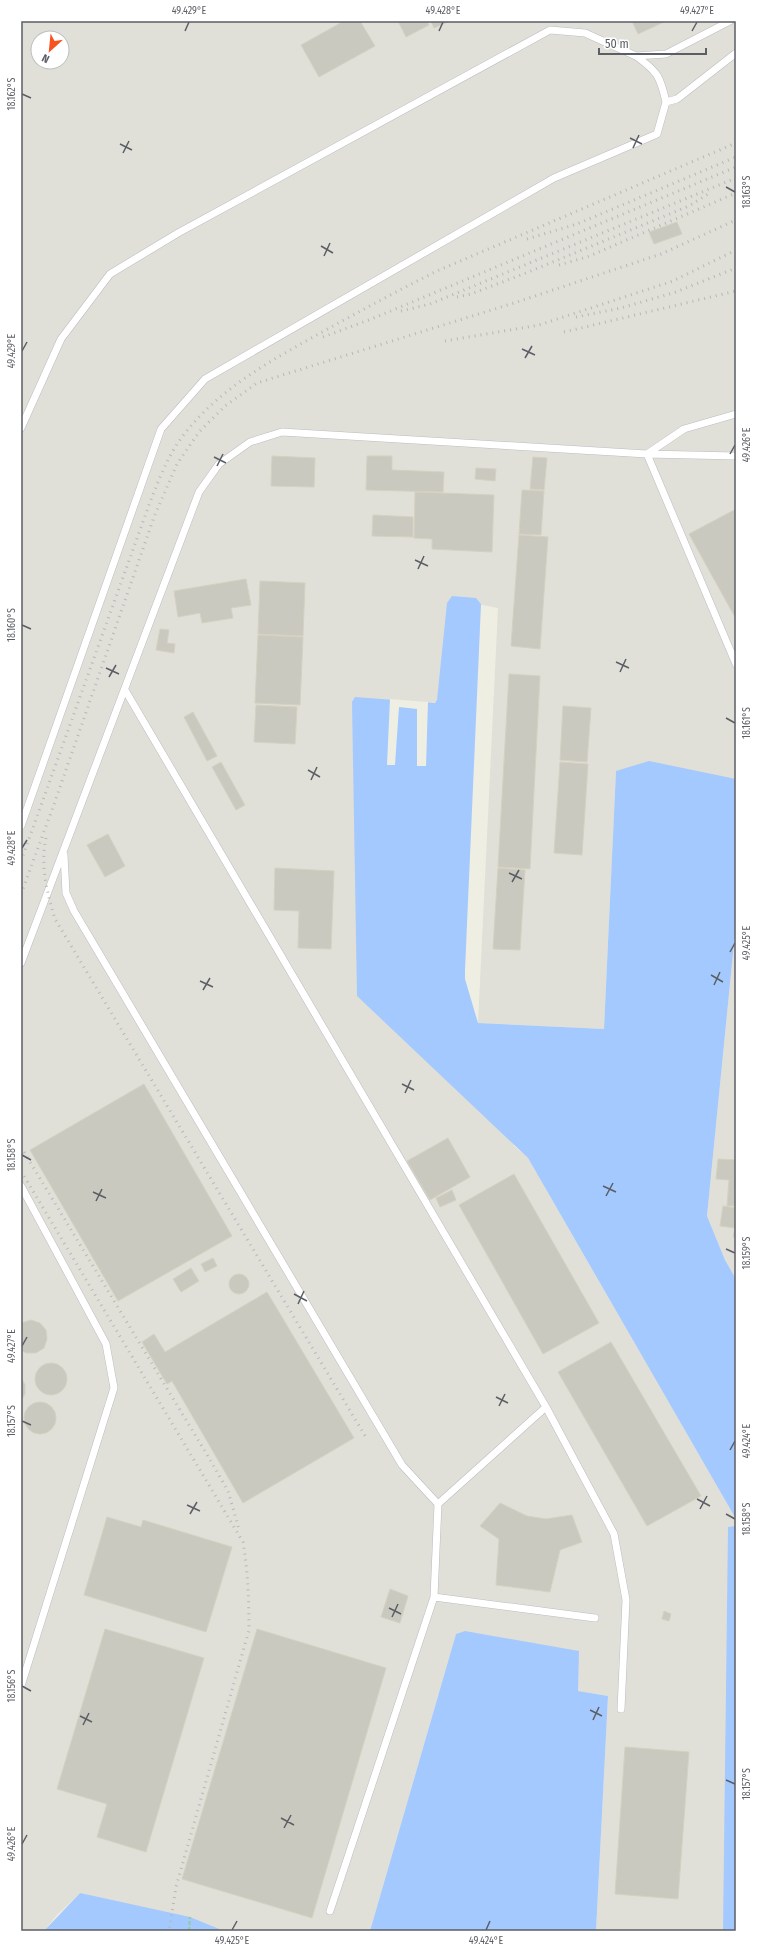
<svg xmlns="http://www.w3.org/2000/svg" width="757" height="1952" font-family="'Fira Sans Condensed',sans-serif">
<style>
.industrial{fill:#e0e0d8;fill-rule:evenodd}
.water{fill:#a3c9ff}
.pier{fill:#efeee3}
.building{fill:#cac9c0;stroke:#d5d1c1}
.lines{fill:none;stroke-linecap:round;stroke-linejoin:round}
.lane-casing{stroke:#bbbcc3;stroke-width:8}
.path{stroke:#95caac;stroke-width:2.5;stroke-dasharray:4 2;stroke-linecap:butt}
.lane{stroke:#fff;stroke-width:7}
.rail{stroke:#b7b7b8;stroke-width:3;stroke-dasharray:1 5;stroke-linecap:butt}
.ticks{fill:none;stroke:#5b5e65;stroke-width:1.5}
.neatline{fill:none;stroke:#5b5e65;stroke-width:1.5}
.ticks-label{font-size:10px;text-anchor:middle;fill:#5b5e65}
</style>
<rect width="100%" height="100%" fill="#efeee3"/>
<path class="industrial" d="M21,21h715v760l-120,-10 -12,258 -126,-6 20,-415 -46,-9 -8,103 -72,4 142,440 14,12 208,361v97l-12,315h-128l12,-235 -30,-5 -122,-57 -86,297h-156l-134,-38 -23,22 -13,16h-23zM38,38h24v24h-24z
M736,923v356l-11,-19 -18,-44z"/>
<path class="water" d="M452,596l24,2 5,6 -16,366v9l13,44 126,6 12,-258 33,-10 87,18v144l-29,293 18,44 11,19v240l-208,-361 -171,-162 -5,-294 3,-5 80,6 2,-3 10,-97z
M736,1526v405h-13l5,-404z
M465,1631l114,20 -1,40 30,5 -12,235h-226l86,-297z
M80,1893l110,24 34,14h-180z"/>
<path class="pier" d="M390,699l38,3 -2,64h-9v-57l-18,-2 -4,58h-8z"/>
<path class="building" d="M344,21h16l15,25 -56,31 -18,-32z
M398,21h29l2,4 -23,12z
M431,21h19l-16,7z
M632,21h34l-28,13z
M677,222l5,12 -28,10 -5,-12z
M272,456l43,2 -1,29 -43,-1z
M367,456h25v14l52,2 -1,20 -77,-2z
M533,457l14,1 -3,32 -14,-1z
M476,468l20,1 -1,12 -20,-2z
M522,490l22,1 -3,44 -22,-1z
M415,492l79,3 -2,57 -60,-3v-10l-18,-1z
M736,509v110l-47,-85z
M373,515l40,2v20l-41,-1z
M519,535l29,2 -8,112 -29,-3z
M246,579l5,26 -20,3 2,10 -31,5 -2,-10 -22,4 -4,-26z
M260,581l45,2 -2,53 -45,-2z
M160,629l9,1 -2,13 8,1 -1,9 -18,-3z
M258,635l45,2 -3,68 -45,-2z
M509,674l31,2 -10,193 -32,-2z
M256,705l41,2 -2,37 -41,-2z
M563,706l28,2 -4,54 -27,-2z
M193,712l24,44 -10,5 -23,-44z
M221,762l24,43 -9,5 -24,-43z
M560,762l28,2 -6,91 -28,-2z
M108,834l17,32 -20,11 -18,-32z
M275,868l59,3 -3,78 -33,-1 1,-37 -25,-1z
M498,868l27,2 -5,80 -27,-1z
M144,1084l88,152 -114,65 -88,-151z
M448,1138l22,39 -40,23 -23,-39z
M718,1159l18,1v46h-9l2,-26 -13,-1z
M514,1174l85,149 -56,31 -84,-149z
M452,1190l4,10 -16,7 -4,-9z
M723,1206l13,2v29h-3l2,-9 -15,-2z
M213,1258l4,8 -12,6 -4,-8z
M191,1268l8,13 -18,11 -8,-13z
M229 1284a10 10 0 1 1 20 0a10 10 0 1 1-20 0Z
M267,1292l87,146 -111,65 -71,-122 -5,3 -25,-42 12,-8 11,18z
M31,1320l9,3 6,7 1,9 -3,9 -8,5h-10l-5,-3v-27z
M611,1342l90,154 -54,30 -89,-154z
M35 1379a16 16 0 1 1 32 0a16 16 0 1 1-32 0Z
M21,1377l4,8v9l-4,6z
M24 1418a16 16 0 1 1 32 0a16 16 0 1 1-32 0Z
M500,1503l27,13 19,3 26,-4 10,27 -22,8 -10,42 -54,-7 3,-46 -19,-13z
M107,1517l34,10 2,-7 89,27 -26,85 -122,-37z
M390,1589l18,7 -8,27 -19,-6z
M664,1611l7,3 -2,7 -7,-2z
M105,1629l99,29 -58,194 -49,-15 10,-33 -50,-15z
M257,1629l129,39 -74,250 -130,-39z
M625,1747l64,5 -11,147 -63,-5z"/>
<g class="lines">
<g class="lane-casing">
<path id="lane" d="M636,56c22,16 24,20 30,46
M736,414l-52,15 -37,25 89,210
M21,428l40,-89 49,-65 68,-41 372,-203 35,3 51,23 30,-2 64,-33
M125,690l421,717 68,127 12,66 -5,109
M21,826l140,-397 44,-50 349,-201 103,-44 9,-32 11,-3 59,-46
M64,855l2,38 8,18 328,554 36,39
M21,963l178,-471 20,-28 31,-22 32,-10 365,22 89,2
M21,1186l85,158 8,44 -93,298
M434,1597l161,21
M330,1911l104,-314 4,-93 108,-97"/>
</g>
<path class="path" d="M189,1931l1,-14"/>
<use href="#lane" class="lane"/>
<path class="rail" d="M527,239l50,-15 159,-67
M559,265l28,-8 149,-64
M457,297l14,-3 55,-21 163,-67 19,-12
M401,311l29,-7 306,-126
M576,317l45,-9 55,-16 60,-24
M564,332l172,-41
M323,337l46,-17 367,-153
M445,341l94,-16 134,-44 63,-31
M46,838c-6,27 1,55 9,81l312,520
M21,861l128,-356c9,-23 18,-48 33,-68 37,-49 90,-77 142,-106 38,-21 75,-41 113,-60l299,-128
M21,894l31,-84 102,-293 23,-53 22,-32 26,-26 32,-23 257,-80 147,-49 75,-34
M21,1147l188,311 19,33 11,38
M21,1171l222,371c5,30 6,58 6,88l-73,257 -7,44"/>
</g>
<path class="ticks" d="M185,31l4,-9M439,31l4,-9M692,31l5,-9M22,94l9,4M630,138l12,6M120,144l12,6M633,148l6,-13M123,153l6,-12M726,187l9,5M321,246l12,7M324,256l6,-13M522,349l13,6M22,351l5,-9M525,358l7,-12M730,454l5,-9M214,457l12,6M217,466l6,-12M415,560l13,6M418,569l6,-13M22,625l9,4M616,662l13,6M106,668l13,6M620,672l6,-13M109,677l7,-12M726,718l9,5M308,770l12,7M311,780l6,-13M22,848l5,-8M509,873l13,6M512,882l7,-12M730,952l5,-9M711,975l12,7M200,981l13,6M714,985l6,-13M203,990l7,-12M402,1084l12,6M405,1093l6,-13M22,1155l9,5M603,1186l13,6M93,1192l13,6M606,1196l7,-13M96,1201l6,-12M726,1249l9,4M294,1294l13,7M298,1304l6,-13M22,1346l5,-9M496,1397l12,6M499,1406l6,-12M22,1421l9,4M730,1450l5,-9M697,1499l13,7M187,1505l13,6M700,1509l7,-13M190,1514l7,-12M726,1514l9,5M389,1608l12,6M392,1617l6,-13M22,1686l9,5M590,1710l12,6M80,1716l12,6M593,1720l6,-13M83,1725l6,-12M726,1780l9,4M281,1818l13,7M284,1828l7,-13M22,1844l5,-9M232,1930l5,-9M486,1930l4,-9"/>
<rect width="757" height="1952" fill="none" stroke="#ffffff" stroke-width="44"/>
<g transform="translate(50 50) rotate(207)"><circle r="19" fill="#ffffff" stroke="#bdbfc1"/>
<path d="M0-3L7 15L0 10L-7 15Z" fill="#f85220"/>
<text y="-6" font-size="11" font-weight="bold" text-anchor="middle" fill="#5b5e65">N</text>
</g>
<path d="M599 48v6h107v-6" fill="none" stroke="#5b5e65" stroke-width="2"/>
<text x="605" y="48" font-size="12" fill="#5b5e65" stroke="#ffffff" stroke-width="3" paint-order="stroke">50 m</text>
<rect x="22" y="22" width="713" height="1908" class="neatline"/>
<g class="ticks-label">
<text x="189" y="14">49.429°E</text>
<text x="443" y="14">49.428°E</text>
<text x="697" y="14">49.427°E</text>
<text transform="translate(11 94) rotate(-90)" y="4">18.162°S</text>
<text transform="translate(746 192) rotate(-90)" y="4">18.163°S</text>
<text transform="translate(11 351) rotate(-90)" y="4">49.429°E</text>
<text transform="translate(746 445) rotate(-90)" y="4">49.426°E</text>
<text transform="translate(11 625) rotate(-90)" y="4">18.160°S</text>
<text transform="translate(746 723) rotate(-90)" y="4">18.161°S</text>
<text transform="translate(11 848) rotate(-90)" y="4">49.428°E</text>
<text transform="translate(746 943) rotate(-90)" y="4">49.425°E</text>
<text transform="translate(11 1155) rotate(-90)" y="4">18.158°S</text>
<text transform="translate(746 1253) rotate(-90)" y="4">18.159°S</text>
<text transform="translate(11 1346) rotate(-90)" y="4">49.427°E</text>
<text transform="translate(11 1421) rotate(-90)" y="4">18.157°S</text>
<text transform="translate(746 1441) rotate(-90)" y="4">49.424°E</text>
<text transform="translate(746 1519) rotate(-90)" y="4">18.158°S</text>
<text transform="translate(11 1686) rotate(-90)" y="4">18.156°S</text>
<text transform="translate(746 1784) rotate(-90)" y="4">18.157°S</text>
<text transform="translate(11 1844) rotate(-90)" y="4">49.426°E</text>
<text x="232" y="1944">49.425°E</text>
<text x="486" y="1944">49.424°E</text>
</g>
</svg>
